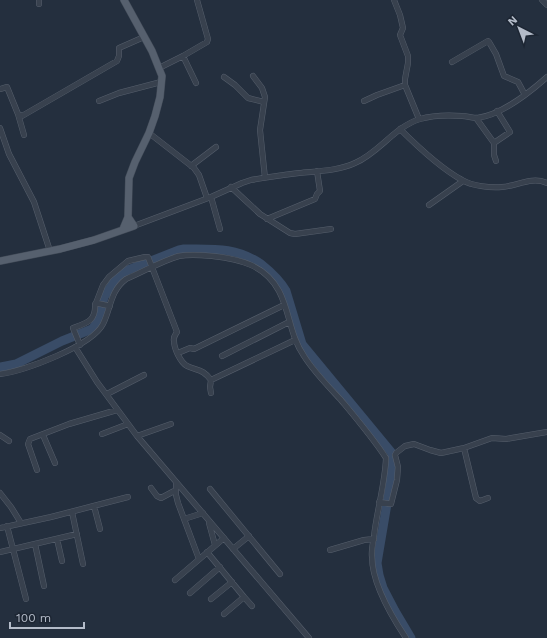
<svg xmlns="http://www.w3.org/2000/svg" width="547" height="638" font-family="'Work Sans',sans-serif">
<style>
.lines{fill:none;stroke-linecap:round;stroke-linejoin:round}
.river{stroke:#394c67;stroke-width:9}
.minor-casing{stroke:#565f6c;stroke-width:6}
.major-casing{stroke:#414a57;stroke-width:8}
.minor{stroke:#38414e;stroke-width:5}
.major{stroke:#56606e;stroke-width:7}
</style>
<rect width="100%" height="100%" fill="#242f3e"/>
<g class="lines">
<path class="river" d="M0,367l16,-3 46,-23 30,-12 6,-7 6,-25 12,-18 12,-9 51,-20 5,-1c30,0 52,-2 77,15 10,8 19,16 25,27l16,53 90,109 -2,33 -13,77 2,12 4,13 12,23 16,27"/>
<g class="minor-casing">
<path id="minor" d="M394,0l6,15 3,13 -3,7 8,21v7l-3,16v6l14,34
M542,0l5,5
M39,4v-4
M183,56l13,27
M452,62l36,-21 1,1 7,12 8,22 14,6 7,13
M159,68l24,-12 24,-14 1,-3 -11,-39
M253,76l9,12 3,9 -5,33 5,48
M224,77l11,8 13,13 16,4
M0,89l7,-2 11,27 4,2 95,-55 2,-5v-8l25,-11
M99,101l20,-8 42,-11
M364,101l13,-6 28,-10
M18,114l6,21
M476,118l18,25v12l2,6
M0,128l9,26 25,48 16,49
M400,129c17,17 42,40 62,51 10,6 28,8 40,7 15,-1 30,-11 45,-4
M149,133l45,35 5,7 8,23
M494,143l16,-11 -13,-21
M191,166l25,-19
M231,187l29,27 30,19 5,1 36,-5
M211,197l9,32
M429,205l34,-24
M267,219l48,-20 2,-5 3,-3 -3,-20
M134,226l77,-29 31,-14 9,-3c16,-3 32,-5 48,-7 18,-2 39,-2 56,-10 24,-10 39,-36 65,-44 14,-4 28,-4 42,-3 5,0 10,2 15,2 25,-3 52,-25 70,-41
M96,303l7,-18 6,-8 19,-16 17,-4h3l29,75c-2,3 -4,5 -3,9 0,7 6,21 13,25 11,5 16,3 24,14l-1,7 1,6
M80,345l-7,-17c14,-5 23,-7 22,-24l1,-1 14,3
M75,347l22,35 40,54 172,202
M178,353l12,-5 4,1 90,-44
M222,356l67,-34
M0,374c24,-3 92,-28 103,-50 8,-16 7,-33 23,-45 17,-7 35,-18 53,-23 11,-2 22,-1 33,0 28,3 53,9 67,35 11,21 11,45 25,65 10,16 24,30 37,44 15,18 32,38 45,58 -1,26 -9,52 -12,78 -1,7 -3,14 -2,21 0,26 20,60 34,81
M211,380l84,-40
M107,394l37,-19
M102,434l26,-10
M0,435l9,6
M43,435l12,28
M137,436l34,-12
M464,448l12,50 4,3 8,-3
M37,470l-9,-26 2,-5 39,-15 48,-14
M176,483v12l2,8 21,56
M151,488l6,8 4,2 15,-8
M210,489l70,85
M0,493l11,14 10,16
M379,502l12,2 6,-24 1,-13 -3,-12 1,-2 9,-7 9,-2 16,6 11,3 23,-5 28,-10 14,1 41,-7
M94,506l6,23
M72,512l11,52
M184,519l19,-6
M209,523l6,22
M7,526l19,73
M0,528l51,-11 77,-20
M57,539l5,22
M35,544l9,42
M233,549l16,-13
M330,550l34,-10 10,-1
M0,552l77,-18
M207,552l37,45 -20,17
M175,580l49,-42
M190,593l30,-26
M244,597l8,9
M211,599l21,-17"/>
</g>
<g class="major-casing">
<path id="major" d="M123,229l5,-12 1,-39 6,-16 14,-29 6,-17 5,-19 2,-21 -10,-25 -28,-51
M0,261l60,-12 34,-9 40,-14 -6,-9"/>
</g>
<use href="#minor" class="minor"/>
<use href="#major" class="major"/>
</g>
<g transform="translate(519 28) rotate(318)" stroke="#1d2633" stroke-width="3" paint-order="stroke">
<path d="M0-3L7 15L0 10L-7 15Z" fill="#b4bcc9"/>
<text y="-6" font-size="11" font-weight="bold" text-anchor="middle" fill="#b4bcc9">N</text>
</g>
<path d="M10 622v6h74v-6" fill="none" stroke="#b4bcc9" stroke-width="2"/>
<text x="16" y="622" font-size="12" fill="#b4bcc9" stroke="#1d2633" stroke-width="3" paint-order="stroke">100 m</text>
</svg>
